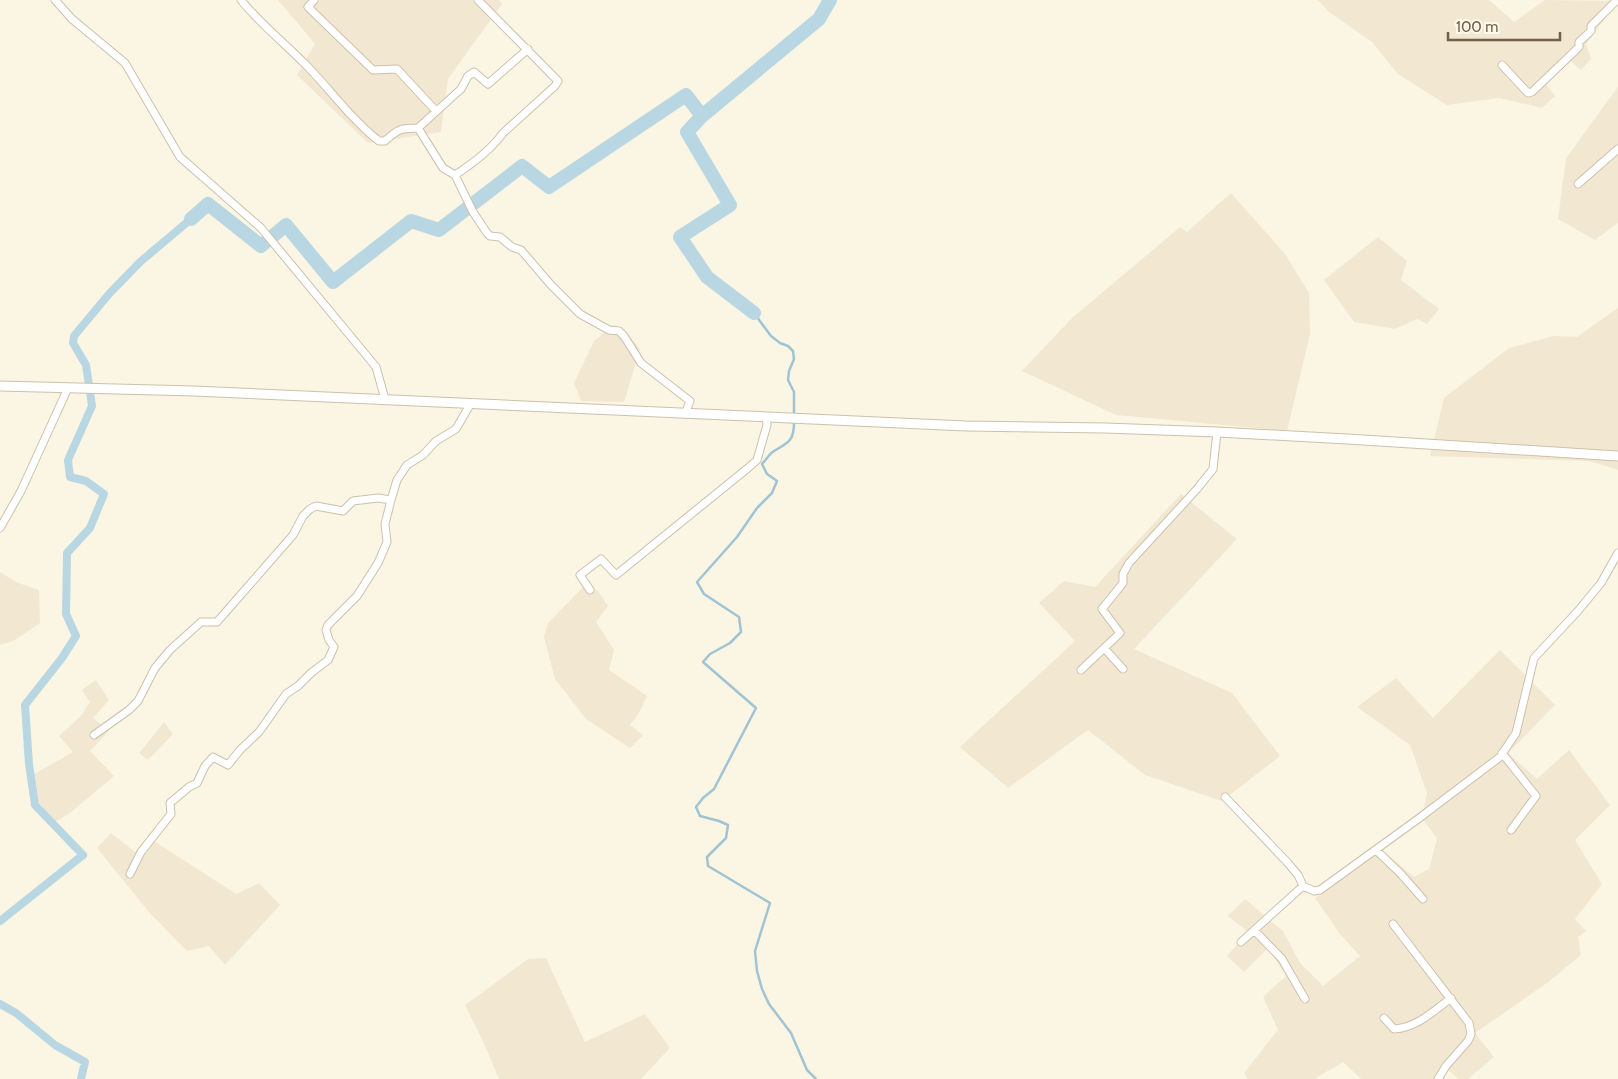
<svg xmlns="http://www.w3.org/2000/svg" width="1618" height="1079" font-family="Cabin,sans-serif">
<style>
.residential{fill:#f2e8d2}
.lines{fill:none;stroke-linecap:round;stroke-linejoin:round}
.stream{stroke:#a0c4d4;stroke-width:2.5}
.canal{stroke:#b9d7e3;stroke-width:8}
.river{stroke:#b9d7e3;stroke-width:14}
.minor-casing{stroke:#cdc0ad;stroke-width:9}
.tertiary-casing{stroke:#cdc0ad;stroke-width:11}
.minor{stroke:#fff;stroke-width:7}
.tertiary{stroke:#fff;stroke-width:9}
</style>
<rect width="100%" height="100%" fill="#fbf5e3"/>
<path class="residential" d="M278,0h221l3,4 -54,75 -7,53 -73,11 -71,-68 18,-31z
M1318,0h171l25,22 31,-22 73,1 -32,43 5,15 -10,11 -13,-11 -24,23 11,14 -13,12 -43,-10 -52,7 -49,-31 -26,-32 -43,-30z
M1618,87v136l-23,17 -37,-21 8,-61z
M1231,193l54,61 24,39 1,41 -23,97 -171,-16 -94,-44 50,-53 108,-91 7,5z
M1378,237l29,24 -6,19 38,29 -12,15 -10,-5 -22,10 -41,-7 -30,-42z
M1618,308v162l-29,-9 -159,-5 14,-58 65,-50 45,-12 23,1z
M611,327l13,3 16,19 -16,53 -43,-1 -7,-18 20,-42z
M1181,494l56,45 -103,110 98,44 48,63 -58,45 -77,-26 -57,-45 -80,58 -48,-41 115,-106 -36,-38 25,-22 31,6z
M0,572l16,10 23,8 1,33 -27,18 -13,4z
M585,585l13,6 10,15 -12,16 18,28 -5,20 38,26 -7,15 -10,14 13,10 -13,13 -44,-29 -31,-40 -11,-42 4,-14z
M1500,650l55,55 -47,48 29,26 32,-29 41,55 -35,35 27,44 -27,35 11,12 -8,6 3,18 -34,28 -72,50 19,24 -26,22h-9l-11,-9 -4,9h-83l-18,-17 -29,17h-66l-4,-6 34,-43 -15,-33 23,-21 -18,-28 -24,24 -17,-16 21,-24 -20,-16 17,-17 38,32 17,32 23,23 37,-30 -20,-22 -25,-36 67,-48 32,27 15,-8 8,-31 -15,-19 5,-26 -17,-48 -53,-38 39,-29 37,40z
M96,680l13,20 -16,18 16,13 -19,20 24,25 -44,37 -16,10 -17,-23 -6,-24 42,-24 -14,-16 22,-20 9,-14 -8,-12z
M164,722l9,12 -25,26 -9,-7z
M111,833l24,19 13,-15 88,57 23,-11 21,22 -55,60 -16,-19 -22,5 -38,-39 -52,-64z
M546,958l39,84 60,-28 25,34 -29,31h-142l-17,-40 -17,-34 63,-46z"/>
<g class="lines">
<path class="stream" d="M754,313l17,23 9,7 8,3 5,5 1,8 -5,12 -1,9 6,12v21
M794,423c0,19 -7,20 -20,28 -5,3 -8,9 -12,13l5,10 10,7 -5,12 -15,15 -20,29 -40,45 7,12 35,23 2,15 -11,11 -20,11 -7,8 53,46 -42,81 -11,9 -7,9 4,9 19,5 9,4 -2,13 -19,19 1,9 62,37 -15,48 2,20 5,18 7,15 22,29 16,37 9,9"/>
<path class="canal" d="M0,921l83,-66 -48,-50 -6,-41 -4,-59 37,-47 14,-22 -10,-22 1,-61 23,-25 14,-34 -18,-13 -16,-4 -2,-17 24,-54 -6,-41 -13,-22 1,-7 35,-42 31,-32 51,-43
M0,1004l16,9 39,32 30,17 -4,17"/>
<path class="river" d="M191,219l17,-15 53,42 25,-21 47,57 78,-61 28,9 83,-64 27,21 137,-92 16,21
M754,313l-47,-36 -27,-40 50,-32 -43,-73 15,-16 117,-97 11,-19"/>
<g class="minor-casing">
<path id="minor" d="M55,0l17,19 53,44 55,94 81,71 115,139 9,32
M241,0c20,25 46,45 68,68 23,24 44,53 70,73h6c13,-12 16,-13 33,-13l25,40 12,7 18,37 14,21 3,3 10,1 12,10 9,3 30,35 29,29 29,16 10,1 5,5 17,27 49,38 -5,13
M314,0l-6,7 65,63 24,-1 39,42
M1502,65l26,28 4,-1 47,-45v-5l12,-11v-5l26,-26
M418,128l43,-39 7,-13 6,-4 14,12 40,-35
M455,175c17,-11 36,-25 48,-42l52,-47 3,-5 -80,-81
M1578,184l40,-35
M0,528l21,-37 47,-103
M590,590l-10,-15 21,-16 15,16 132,-107 9,-8 10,-35 -1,-8
M1105,649l18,20
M1081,670l39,-37 -18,-24 21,-26v-9l6,-11 68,-74 16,-20 4,-37
M94,735l35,-25 9,-9 17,-33 15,-18 31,-28h16l76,-87 10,-19 7,-7 6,-3 27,5 10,-10 25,-3 13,2 6,-20 10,-15 16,-10 13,-14 20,-12 15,-26
M1502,753l34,43 -25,34
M1225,797l62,65 11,13 5,11 11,5 6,-1 98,-71 82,-62 16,-24 18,-75 44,-47 23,-28 17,-30
M1376,850l24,23 23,26
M130,874l11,-22 30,-38 -1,-11 19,-16 8,-4 8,-17 8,-9 15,8 12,-15 19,-18 27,-38 12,-8 13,-13 17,-13 6,-13 -5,-7 -3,-10 2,-5 29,-29 21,-33 9,-21 -2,-18 6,-24
M1393,924l76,99 2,11 -3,7 -22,25 -8,13
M1254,930l28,29 23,40
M1241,942l62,-56
M1384,1018l10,11c22,-1 40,-18 57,-31"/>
</g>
<g class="tertiary-casing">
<path id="tertiary" d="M0,386l194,5 772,35 139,2 112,4 130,7 271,17"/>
</g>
<use href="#minor" class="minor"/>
<use href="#tertiary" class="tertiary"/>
</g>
<path d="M1448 32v8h112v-8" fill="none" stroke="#715e4b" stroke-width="2.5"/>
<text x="1456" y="32" font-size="15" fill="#715e4b" stroke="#fef9e9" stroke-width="4" paint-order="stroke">100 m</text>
</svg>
